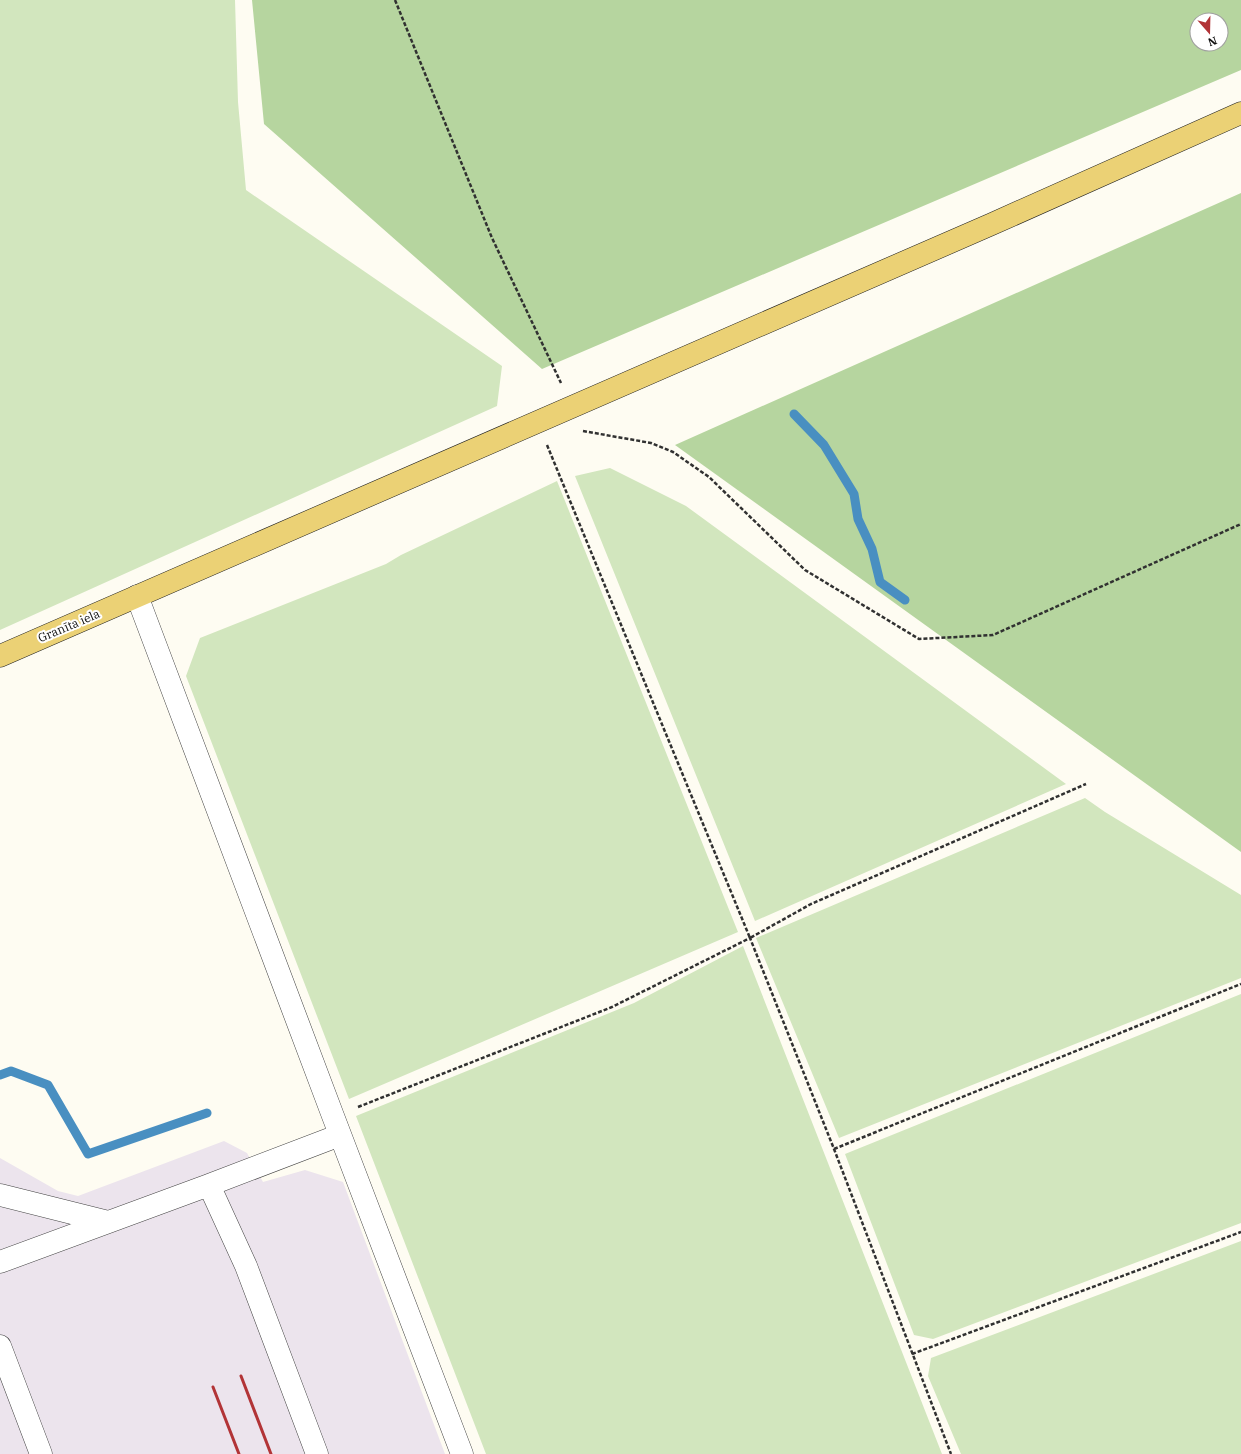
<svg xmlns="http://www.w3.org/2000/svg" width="1241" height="1454" font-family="'IBM Plex Serif',serif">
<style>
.industrial{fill:#ece4ed}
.green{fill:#d2e6be}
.forest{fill:#b6d59f;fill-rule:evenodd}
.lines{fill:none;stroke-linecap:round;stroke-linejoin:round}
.stream{stroke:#498fc1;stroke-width:9}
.minor-casing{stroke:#424242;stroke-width:23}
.major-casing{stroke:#202020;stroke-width:23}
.path{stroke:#313131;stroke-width:2.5;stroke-dasharray:4 2;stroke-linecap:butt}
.minor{stroke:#fff;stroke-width:22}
.major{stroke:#ebd175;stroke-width:22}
.rail{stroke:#b23437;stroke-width:3}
.labels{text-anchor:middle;stroke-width:4;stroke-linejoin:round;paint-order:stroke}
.street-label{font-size:12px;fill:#0f0f0f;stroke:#fff}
</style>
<rect width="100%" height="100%" fill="#fefcf2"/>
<path class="industrial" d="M224,1141l23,12 16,29 42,-12 38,12 102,272h-445v-296l58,33 20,5z"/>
<path class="green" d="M0,0h235l3,102 8,88 256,176 -5,40 -497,224z
M610,468l76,38 380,278 -311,137 -180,-445z
M557,481l181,451 -389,167 -163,-423 14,-38 186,-74 15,-9z
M1085,798l20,14 136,83v83l-402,160 -83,-200z
M743,946l199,508h-456l-130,-338 278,-113z
M1241,994v229l-308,116 -19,-4 -69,-181z
M1241,1241v213h-280l-33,-78 3,-18z"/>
<path class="forest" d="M252,0h989v70l-699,299 -278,-245zM1197,20h24v24h-24z
M1241,193v659l-566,-407z"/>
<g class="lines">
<path class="stream" d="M794,414l30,31 30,49 4,25 14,30 8,33 25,18
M0,1075l11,-4 37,14 40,69 119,-41"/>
<g class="minor-casing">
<path id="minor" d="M137,596l196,520 129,338
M209,1185l131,-50
M0,1195l108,27
M0,1262l209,-77 37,81 71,188
M0,1346l41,108"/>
</g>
<g class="major-casing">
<path id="major" d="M0,656l992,-432 249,-111"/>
</g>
<path class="path" d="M395,0l97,238 69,145
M583,431l68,12 22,9 36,25 96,93 114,69 74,-4 248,-111
M547,445l203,493 61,-34 275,-120
M358,1107l254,-100 138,-69 84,211 117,305
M834,1149l407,-165
M912,1354l329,-122"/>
<use href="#minor" class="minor"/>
<use href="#major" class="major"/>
<path class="rail" d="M241,1376l30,78
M213,1387l26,67"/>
</g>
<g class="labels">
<g class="street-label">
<text transform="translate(69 626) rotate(-23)" y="4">Granīta iela</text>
</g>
</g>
<g transform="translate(1209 32) rotate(160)"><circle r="19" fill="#ffffff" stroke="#9f9f9f"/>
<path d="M0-3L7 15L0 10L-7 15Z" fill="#b23437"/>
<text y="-6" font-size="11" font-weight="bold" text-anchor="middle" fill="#0f0f0f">N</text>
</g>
</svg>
